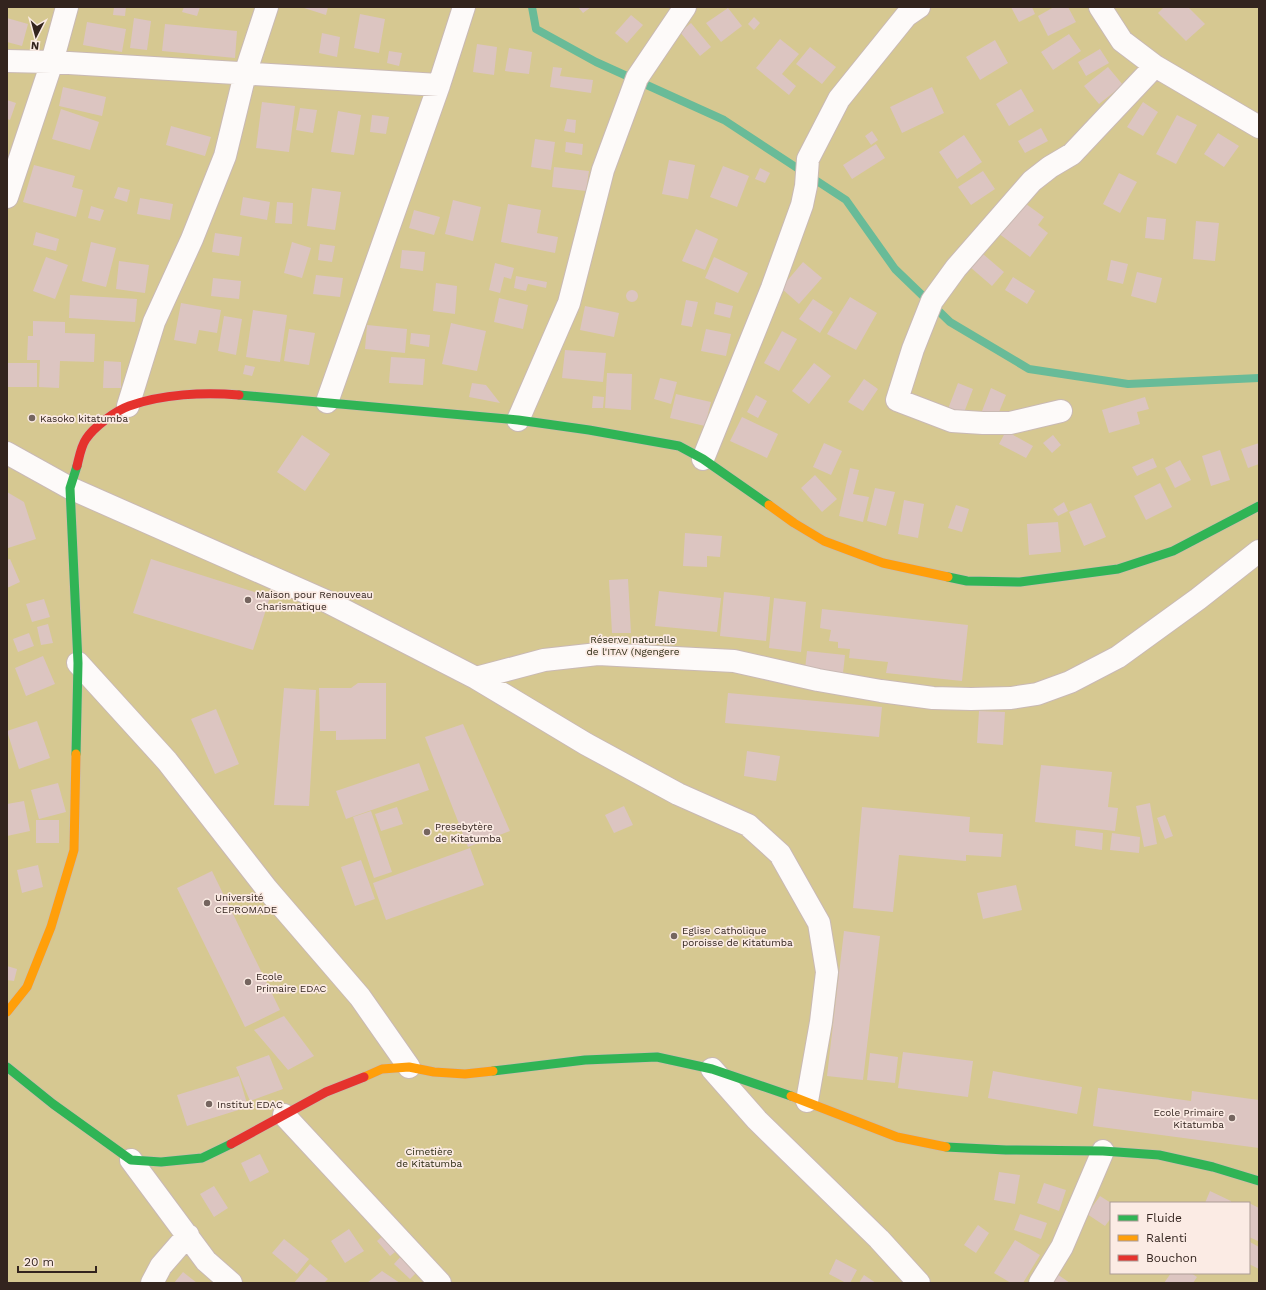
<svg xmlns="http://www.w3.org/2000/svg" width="1266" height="1290" font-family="'Work Sans',sans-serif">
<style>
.green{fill:#d6c891;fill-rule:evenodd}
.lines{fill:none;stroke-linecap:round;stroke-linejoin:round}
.stream{stroke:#69bb98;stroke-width:8}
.building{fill:#dcc5c1}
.street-casing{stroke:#c9b9b4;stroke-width:24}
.fast-casing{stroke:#c9b9b4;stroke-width:10}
.slow-casing{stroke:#c9b9b4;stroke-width:10}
.jam-casing{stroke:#c9b9b4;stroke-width:10}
.street{stroke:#fdfaf9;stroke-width:22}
.fast{stroke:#30b455;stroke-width:9}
.slow{stroke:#ff9f0a;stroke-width:9}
.jam{stroke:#e5322d;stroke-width:9}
.poi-dot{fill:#75655f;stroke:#fbebe4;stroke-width:1.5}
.labels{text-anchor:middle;stroke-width:3.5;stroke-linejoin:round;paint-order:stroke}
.poi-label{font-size:10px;fill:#33241e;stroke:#fbebe4;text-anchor:start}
.park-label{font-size:10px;fill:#2c2a12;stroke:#fbebe4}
</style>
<rect width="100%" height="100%" fill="#f0ded8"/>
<path class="green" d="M7,7h1252v1276h-1252zM1111,1203h138v70h-138z"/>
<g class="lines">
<path class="stream" d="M532,7l4,22 60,33 128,58 122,80 49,69 55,53 79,47 99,15 131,-6"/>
</g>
<path class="building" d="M114,7h12l-1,9 -12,-1z
M184,7h16l-3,9 -15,-4z
M301,7h27l-2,8z
M578,7h13l-8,6z
M1011,7h21l3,7 -16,8z
M1054,7h14l8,15 -28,14 -10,-20z
M1164,7h24l17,17 -19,17 -28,-28z
M728,8l14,18 -21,16 -15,-19z
M360,14l25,5 -6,34 -25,-5z
M631,15l12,10 -16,18 -12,-10z
M754,17l6,6 -6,7 -6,-6z
M7,18l21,6 -6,22 -15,-4z
M134,18l17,3 -4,29 -17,-2z
M87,22l39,7 -4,23 -39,-7z
M691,23l20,24 -11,9 -20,-24z
M165,24l72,7 -2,27 -73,-7z
M322,33l18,4 -3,20 -18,-4z
M1069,34l12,17 -28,19 -12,-18z
M780,39l19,15 -17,20 14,12 -7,9 -33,-27z
M995,40l13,23 -28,17 -14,-23z
M477,44l20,3 -3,28 -21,-3z
M810,47l26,20 -14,17 -26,-20z
M509,48l23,4 -3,22 -24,-3z
M1100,49l9,14 -23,13 -8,-14z
M389,51l13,2 -3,13 -12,-3z
M553,67l9,1 -2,8 33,4 -2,13 -41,-6z
M1108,67l15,18 -24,19 -15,-18z
M63,87l43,10 -4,19 -43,-10z
M932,87l12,26 -42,20 -12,-26z
M1021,89l13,22 -25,15 -13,-22z
M7,100l9,3 -6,17 -3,-1z
M262,102l33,4 -6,46 -33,-4z
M1143,102l15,10 -15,24 -16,-9z
M300,108l17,2 -4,23 -17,-3z
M61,109l38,13 -9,28 -38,-11z
M338,111l23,4 -7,40 -23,-3z
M372,115l17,2 -3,17 -16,-2z
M1177,115l20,10 -21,39 -20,-10z
M567,119l9,1 -1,13 -11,-2z
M171,126l40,11 -6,19 -39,-11z
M1041,128l7,13 -23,12 -7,-12z
M872,131l6,9 -7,5 -6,-9z
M1218,133l21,13 -15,21 -20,-13z
M964,135l18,27 -25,17 -18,-27z
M535,139l20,3 -4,28 -20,-3z
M566,142l17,2 -1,11 -17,-3z
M876,144l9,14 -33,21 -9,-14z
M669,160l26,5 -7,34 -26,-5z
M34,165l41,11 -3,11 11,3 -7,27 -53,-15z
M723,166l26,10 -12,31 -27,-10z
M554,167l35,4 -3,20 -34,-4z
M760,168l10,5 -5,10 -10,-4z
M983,171l12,18 -24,16 -13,-18z
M1119,173l18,9 -17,31 -17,-9z
M118,187l12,3 -3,12 -13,-4z
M312,188l29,4 -6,38 -28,-4z
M243,197l27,5 -3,18 -27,-5z
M140,198l33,6 -3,16 -33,-6z
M453,200l28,7 -8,34 -28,-7z
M1022,201l22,16 -6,8 10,8 -18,24 -32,-24z
M277,202l16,1 -1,21 -17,-1z
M508,204l33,6 -4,23 21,4 -3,16 -54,-11z
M91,206l13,4 -4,11 -12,-3z
M414,210l26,7 -6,18 -25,-7z
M1147,217l19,2 -2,21 -19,-2z
M1196,221l23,2 -4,38 -22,-2z
M696,229l22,10 -13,31 -23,-9z
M36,232l23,7 -3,12 -23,-6z
M215,233l27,4 -3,19 -27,-4z
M91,242l25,6 -10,39 -24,-6z
M292,242l19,6 -9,30 -18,-5z
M320,244l15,2 -3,16 -14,-2z
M402,250l23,2 -2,19 -23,-3z
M983,254l21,18 -12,14 -22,-19z
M46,257l22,8 -13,34 -22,-8z
M714,257l34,16 -10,20 -33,-15z
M1111,260l17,4 -5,20 -16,-4z
M119,261l30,4 -4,28 -29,-4z
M803,262l19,16 -23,26 -18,-16z
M495,263l19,5 -3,11 -7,-2 -4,16 -11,-3z
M1137,272l25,6 -6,25 -25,-7z
M316,275l27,3 -3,19 -27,-3z
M516,276l31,6 -1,6 -18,-4 -2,7 -12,-3z
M1013,277l22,14 -8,13 -22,-14z
M213,278l28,3 -2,18 -28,-3z
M436,283l21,3 -2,28 -22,-3z
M626 296a6 6 0 1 1 12 0a6 6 0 1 1-12 0Z
M70,295l67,4 -2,23 -66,-4z
M850,297l27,16 -21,37 -29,-16z
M499,298l29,7 -5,24 -29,-7z
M813,299l20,13 -13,21 -21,-14z
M686,300l12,2 -6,25 -11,-2z
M716,302l17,4 -3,12 -16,-4z
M181,303l40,7 -4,23 -18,-3 -3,14 -22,-4z
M585,306l34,7 -5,24 -34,-7z
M253,310l34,5 -7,47 -34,-5z
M224,316l18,3 -6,36 -18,-4z
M33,321l32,1v11l30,1 -1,28 -34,-1 -1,27 -20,-1 1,-27h-13l1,-24h5z
M451,323l35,8 -9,40 -35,-7z
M367,325l40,4 -2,24 -40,-4z
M289,329l26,4 -6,32 -25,-4z
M706,329l25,5 -5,22 -25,-5z
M782,331l15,8 -18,32 -15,-8z
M411,333l19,2 -1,12 -19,-3z
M565,350l41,3 -3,29 -41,-4z
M391,357l34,2 -2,26 -34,-2z
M104,361l17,1v26h-18z
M7,363h30v24h-30z
M814,363l17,13 -22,28 -17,-13z
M245,365l10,2 -3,9 -9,-2z
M607,373l25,1 -1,36 -26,-2z
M660,378l17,4 -6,22 -17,-5z
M864,379l14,10 -15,22 -15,-9z
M472,383l14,2 14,18 -31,-6z
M958,383l15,6 -10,26 -15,-6z
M991,388l15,7 -9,22 -15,-6z
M676,394l35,8 -6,24 -35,-8z
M756,395l11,6 -9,17 -11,-6z
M593,396l11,1 -1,11h-11z
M1145,397l4,12 -12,3 3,12 -31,9 -7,-23z
M742,417l36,17 -11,24 -37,-17z
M1006,431l27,15 -7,12 -27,-14z
M302,435l28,19 -25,37 -28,-19z
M1053,435l8,10 -9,8 -9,-10z
M824,443l18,8 -11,24 -18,-8z
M1259,443v21l-11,4 -7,-19z
M1220,450l10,30 -19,6 -9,-30z
M1153,458l4,9 -20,9 -5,-9z
M1180,460l11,20 -16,8 -10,-20z
M850,468l9,2 -6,24 16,3 -6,25 -24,-6z
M815,475l22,24 -15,13 -21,-24z
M1160,483l12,24 -26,13 -12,-24z
M875,488l20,4 -9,34 -19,-5z
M7,492l17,10 12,37 -28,9 -1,-4z
M904,500l20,4 -6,34 -20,-4z
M1064,502l4,9 -10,5 -5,-7z
M1091,503l15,34 -22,9 -15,-34z
M956,505l13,4 -7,23 -14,-4z
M1058,522l3,30 -32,3 -2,-31z
M685,533l37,3 -2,21 -13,-1v11l-24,-1z
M10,559l10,23 -13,6v-28z
M151,559l119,38 -17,53 -120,-37z
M628,579l3,54h-19l-3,-53z
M659,591l62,7 -4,34 -62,-6z
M724,592l46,5 -4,44 -46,-5z
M774,598l32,4 -5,50 -32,-4z
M44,599l6,18 -18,5 -6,-18z
M822,609l146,16 -6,56 -76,-8 2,-11 -39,-4 1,-9 -12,-1v-6l-9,-1 2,-11 -11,-2z
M48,624l5,19 -12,2 -4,-18z
M29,633l5,13 -16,6 -5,-13z
M807,651l38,4 -2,18 -38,-4z
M43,656l12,28 -29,12 -11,-28z
M358,683h28v56l-50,1v-9h-16l-1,-43h32z
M284,688l32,2 -7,116 -35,-1z
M728,693l154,14 -3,30 -154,-14z
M216,709l23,55 -24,10 -24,-55z
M979,711l26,1 -2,33 -26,-2z
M37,721l13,37 -31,11 -12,-38z
M463,724l47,107 -42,16 -43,-110z
M747,751l33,5 -4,25 -32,-5z
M419,763l10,27 -83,29 -10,-28z
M1041,765l71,7 -4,35 10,1 -3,23 -80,-9z
M58,783l8,29 -27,7 -8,-29z
M24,801l6,30 -23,5v-32z
M1150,803l7,41 -13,3 -8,-41z
M624,806l9,19 -19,8 -9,-18z
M397,807l6,17 -22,7 -6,-17z
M862,807l108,10 -1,15 34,2 -2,23 -35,-2v6l-67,-6 -6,57 -40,-4z
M371,811l21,61 -18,6 -21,-61z
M1165,815l8,21 -8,3 -8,-21z
M36,820h23v23h-23z
M1076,830l27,3 -1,17 -27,-4z
M1112,833l28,4 -1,16 -29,-3z
M470,848l14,37 -98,35 -13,-37z
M361,860l14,39 -20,7 -14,-39z
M38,865l5,22 -21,6 -5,-23z
M212,871l68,139 -35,17 -68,-139z
M1016,885l6,25 -39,9 -6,-26z
M844,931l36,5 -17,144 -36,-4z
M7,966l10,3 -3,12 -7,-1z
M284,1016l30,40 -26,14 -34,-40z
M903,1052l70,9 -5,36 -70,-9z
M870,1053l28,4 -3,26 -28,-3z
M269,1055l14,34 -33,12 -14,-34z
M993,1071l89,16 -5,27 -89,-16z
M239,1076l9,31 -61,19 -10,-31z
M1098,1088l93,13 1,-10 67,9v48l-166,-22z
M260,1154l9,18 -19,10 -9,-19z
M999,1172l21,3 -5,29 -21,-4z
M1044,1183l22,7 -7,21 -22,-8z
M214,1186l14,22 -14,9 -14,-23z
M1210,1191l21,10v2h-26z
M1100,1196l11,7v15l-6,8 -18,-12z
M1249,1203l10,5 -1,33 -9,-4z
M1020,1214l27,9 -6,16 -27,-9z
M978,1225l11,8 -13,20 -12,-8z
M349,1229l15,22 -19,12 -14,-22z
M386,1233l13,16 -9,7 -13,-15z
M284,1239l25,20 -12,15 -25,-21z
M1015,1240l25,15 -17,28h-12l-17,-10z
M1250,1242l9,5v22l-10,-5v-19z
M402,1255l17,15 -9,9 -16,-15z
M836,1259l21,11 -7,13h-4l-17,-9z
M310,1264l18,15 -4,4h-30z
M382,1271l18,12h-33z
M183,1272l14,11h-23z
M1171,1273h20l6,4 -4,6h-29z
M1057,1274l13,9h-19z
M864,1275l12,8h-17z"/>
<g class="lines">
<g class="street-casing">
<path id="street" d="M1100,7l22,34 33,25 104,61
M7,61l45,1 387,23
M7,197l45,-135 15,-55
M327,402l112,-317 25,-78
M128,406l26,-84 38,-83 33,-83 20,-82 22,-67
M1061,411l-51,12h-27l-31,-2 -55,-21 16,-51 19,-48 24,-33 76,-87 18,-14 22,-13 83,-88
M518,420l51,-117 34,-133 34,-92 48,-71
M7,453l63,35 258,114 148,76 110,66 92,50 70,31 32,29 39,69 8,49 -6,50 -14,79
M703,459l69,-171 30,-83 4,-19 2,-27 31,-60 67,-83 13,-9
M78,663l89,98 100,128 93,108 49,70
M476,678l68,-18 54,-6 136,7 84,19 63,11 52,7 38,1 40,-1 26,-4 33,-12 48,-25 80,-58 61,-48
M712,1069l45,51 122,119 40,44
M284,1115l156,168
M131,1160l75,101 25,22
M152,1283l9,-17 27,-31
M1040,1283l22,-36 41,-96"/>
</g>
<g class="fast-casing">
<path id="fast" d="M239,395l279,25 71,10 90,16 24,13 66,46
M948,577l19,4 53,1 98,-13 55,-18 86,-45
M76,754l2,-91 -8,-175 7,-22
M7,1067l46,37 78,56 30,2 41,-4 29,-14
M493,1071l92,-11 72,-3 55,12 79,27
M946,1147l60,3 97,1 56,4 54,12 46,14"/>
</g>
<g class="slow-casing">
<path id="slow" d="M769,505l25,18 30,18 59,22 65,14
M7,1012l20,-25 24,-60 23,-77 2,-96
M364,1077l18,-8 27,-2 25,5 31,2 28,-3
M791,1096l106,41 49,10"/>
</g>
<g class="jam-casing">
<path id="jam" d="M77,466c2,-8 4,-20 9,-27 8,-12 29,-28 43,-33 33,-12 75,-14 110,-11
M231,1144l95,-52 38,-15"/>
</g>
<use href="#street" class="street"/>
<use href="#fast" class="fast"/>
<use href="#slow" class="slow"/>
<use href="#jam" class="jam"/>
</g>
<g class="poi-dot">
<circle cx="32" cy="418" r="4"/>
<circle cx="248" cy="600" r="4"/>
<circle cx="427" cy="832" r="4"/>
<circle cx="207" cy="903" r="4"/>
<circle cx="674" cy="936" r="4"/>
<circle cx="248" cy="982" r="4"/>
<circle cx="209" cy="1104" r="4"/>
<circle cx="1232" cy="1118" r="4"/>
</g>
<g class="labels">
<g class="poi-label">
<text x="40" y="422">Kasoko kitatumba</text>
<text x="256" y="598">Maison pour Renouveau<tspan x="256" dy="12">Charismatique</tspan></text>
<text x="435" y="830">Presebytère<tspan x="435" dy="12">de Kitatumba</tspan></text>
<text x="215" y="901">Université<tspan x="215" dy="12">CEPROMADE</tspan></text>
<text x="682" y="934">Eglise Catholique<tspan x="682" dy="12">poroisse de Kitatumba</tspan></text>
<text x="256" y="980">Ecole<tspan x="256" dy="12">Primaire EDAC</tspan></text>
<text x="217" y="1108">Institut EDAC</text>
<text x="1224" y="1116" text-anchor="end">Ecole Primaire<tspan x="1224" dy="12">Kitatumba</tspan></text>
</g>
<g class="park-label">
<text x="633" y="643">Réserve naturelle<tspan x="633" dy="12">de l'ITAV (Ngengere</tspan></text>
<text x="429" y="1155">Cimetière<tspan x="429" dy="12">de Kitatumba</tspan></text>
</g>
</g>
<rect width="1266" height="1290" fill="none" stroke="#33241e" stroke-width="16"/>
<rect x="1110" y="1202" width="140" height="72" fill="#fbebe4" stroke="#ab9b95"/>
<rect x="1118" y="1215" width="20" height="6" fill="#30b455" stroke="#ab9b95"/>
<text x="1146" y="1222" font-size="12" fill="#33241e">Fluide</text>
<rect x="1118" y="1235" width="20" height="6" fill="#ff9f0a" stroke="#ab9b95"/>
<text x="1146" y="1242" font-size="12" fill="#33241e">Ralenti</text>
<rect x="1118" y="1255" width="20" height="6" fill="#e5322d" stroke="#ab9b95"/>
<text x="1146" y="1262" font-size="12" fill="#33241e">Bouchon</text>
<g transform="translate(36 36) rotate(186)" stroke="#fbebe4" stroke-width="3" paint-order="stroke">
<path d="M0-3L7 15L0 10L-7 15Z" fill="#33241e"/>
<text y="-6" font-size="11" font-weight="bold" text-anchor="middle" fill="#33241e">N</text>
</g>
<path d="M18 1266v6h78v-6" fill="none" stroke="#33241e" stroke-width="2"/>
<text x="24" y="1266" font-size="12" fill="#33241e" stroke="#fbebe4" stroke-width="3" paint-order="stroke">20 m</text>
</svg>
